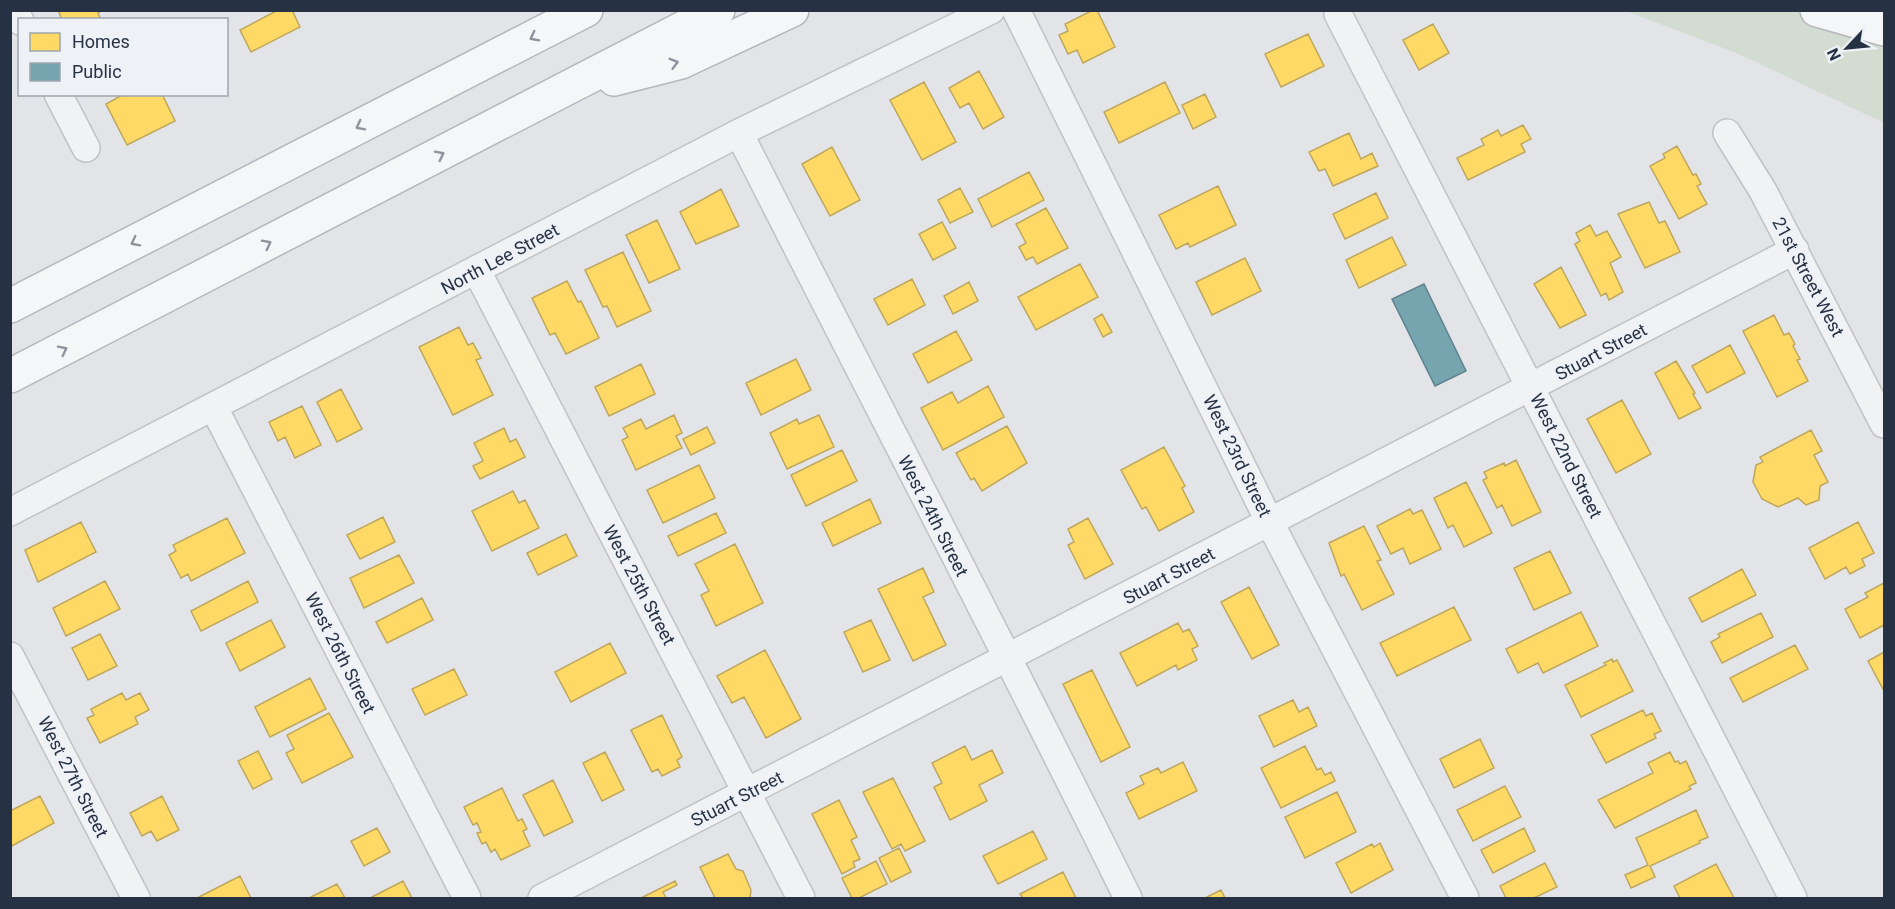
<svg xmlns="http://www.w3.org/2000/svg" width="1895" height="909" font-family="Roboto,sans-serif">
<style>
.green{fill:#d2dcd1}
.homes{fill:#ffd966;stroke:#bea75c;stroke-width:1.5}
.public{fill:#76a5af;stroke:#5e828f;stroke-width:1.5}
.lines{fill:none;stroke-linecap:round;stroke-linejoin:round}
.minor-casing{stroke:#c0c2c5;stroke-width:30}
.motorway-casing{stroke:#b4b7bc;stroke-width:36}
.minor{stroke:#f1f2f4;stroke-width:27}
.motorway{stroke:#f5f6f7;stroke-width:33}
.oneway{stroke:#8e949d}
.labels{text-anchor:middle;stroke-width:6;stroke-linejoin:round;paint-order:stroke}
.street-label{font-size:18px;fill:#263143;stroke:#eef2f7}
</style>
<rect width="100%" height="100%" fill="#e2e4e7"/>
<path class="green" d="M1626,11h258v112l-145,-69z"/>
<path class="homes" d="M58,10h45l-5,3 3,7h-39z
M278,10h14l8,17 -49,25 -11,-22z
M1093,10h4l18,37 -32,16 -6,-13 -9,4 -9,-19 9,-4 -3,-7z
M1433,24l16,29 -30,17 -16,-30z
M1308,34l16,32 -43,21 -16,-33z
M979,71l25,46 -21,12 -14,-26 -9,5 -11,-20z
M924,82l32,60 -34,18 -32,-60z
M1165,82l15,31 -61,30 -15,-31z
M124,94h38l13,27 -48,24 -21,-41z
M1205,94l11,23 -23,12 -11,-24z
M1523,125l8,14 -10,5 4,8 -57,28 -11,-22 27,-13 -3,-6 17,-9 3,6z
M1349,133l12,26 11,-6 6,13 -45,20 -8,-17 -6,2 -10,-19z
M1677,146l16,29 3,-1 5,10 -4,2 10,18 -28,15 -29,-53 15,-8 -2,-4z
M832,147l28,53 -30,16 -28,-52z
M1029,172l15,28 -52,27 -14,-28z
M1218,186l18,39 -46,22 -2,-4 -12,6 -17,-34z
M960,188l13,24 -23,11 -12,-23z
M721,189l18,37 -43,18 -16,-32z
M1376,193l12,25 -43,21 -12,-25z
M1649,202l10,21 6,-2 15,31 -35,16 -27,-54z
M1046,208l22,40 -31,16 -4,-7 -7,3 -7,-13 7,-4 -10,-19z
M657,220l23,49 -31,14 -23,-48z
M942,222l14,26 -23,12 -14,-26z
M1590,225l6,11 11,-5 14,26 -11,6 13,29 -14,8 -3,-7 -5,3 -26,-52 5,-3 -4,-8z
M1392,237l14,28 -47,23 -13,-28z
M623,252l28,59 -34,16 -10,-21 -4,1 -18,-37z
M1245,258l16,33 -49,24 -16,-33z
M1080,264l18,33 -62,33 -18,-33z
M1561,267l25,48 -26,13 -26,-44z
M912,279l13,26 -37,20 -14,-26z
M567,281l11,21 3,-1 18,37 -33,16 -11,-21 -5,2 -18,-37z
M969,282l9,19 -25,13 -9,-18z
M1102,314l10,18 -9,5 -9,-18z
M1774,315l10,20 5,-2 6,11 -2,2 7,13 -3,1 11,21 -31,16 -34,-66z
M459,327l9,18 5,-2 8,15 -5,2 17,35 -40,20 -34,-68z
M956,331l16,29 -44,23 -15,-29z
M1730,345l15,28 -38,20 -15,-27z
M796,359l15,31 -50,25 -15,-32z
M1676,361l19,32 -2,1 8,14 -22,11 -24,-46z
M641,364l14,30 -46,22 -14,-29z
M988,386l16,31 -61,33 -22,-42 31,-16 6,11z
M341,389l21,40 -25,13 -20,-40z
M1622,400l29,54 -35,19 -29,-54z
M302,406l19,39 -26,13 -10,-21 -7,4 -9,-19z
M674,415l8,18 -6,3 6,12 -46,22 -14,-30 6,-3 -5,-9 18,-9 5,10z
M819,415l15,32 -47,22 -17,-36 27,-14 2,5z
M1007,426l20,37 -45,28 -8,-13 -3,2 -15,-27z
M707,427l8,16 -24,12 -8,-16z
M504,428l6,14 6,-3 9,18 -45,22 -7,-13 10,-5 -9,-18z
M1811,430l11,21 -8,4 14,27 -8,4 -1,14 -13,5 -8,-7 -20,9 -16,-8 -9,-17 3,-17 7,-3 -3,-5z
M1164,447l21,39 -3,2 12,24 -35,19 -13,-24 -4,2 -21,-39z
M842,450l15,31 -51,25 -15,-31z
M1516,460l25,52 -29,14 -10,-21 -5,3 -14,-28 4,-2 -3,-6 20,-9 1,3z
M699,465l16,33 -52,25 -16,-33z
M1466,482l26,51 -28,14 -11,-22 -5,3 -14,-30z
M513,491l6,12 6,-3 14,28 -47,23 -20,-40z
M870,499l11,24 -48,23 -11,-23z
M1410,509l3,5 9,-4 19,39 -31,15 -7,-16 -12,6 -14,-28z
M716,513l10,20 -48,23 -10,-20z
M383,517l12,25 -35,17 -13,-24z
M227,518l18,35 -54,28 -3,-7 -7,4 -12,-23 7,-4 -3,-6z
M1088,518l25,46 -28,15 -17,-34 6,-3 -6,-13z
M81,522l15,30 -58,30 -13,-32z
M1858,522l16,31 -12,6 3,7 -15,8 -4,-7 -21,12 -16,-31z
M1364,526l17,34 -4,1 17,33 -32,16 -18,-36 -3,2 -12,-33z
M566,534l11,22 -39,19 -11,-22z
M735,544l28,59 -47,23 -15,-31 8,-4 -14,-27z
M1550,551l21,42 -37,17 -20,-42z
M399,555l15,28 -50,25 -14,-30z
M923,568l11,24 -11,5 23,48 -33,16 -35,-72z
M1742,569l14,26 -54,27 -13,-24z
M105,581l15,28 -54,27 -13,-28z
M248,581l10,21 -57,29 -10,-20z
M1884,583v42l-24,13 -15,-29 23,-12 -3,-4z
M1249,587l30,58 -27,14 -31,-57z
M422,598l11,22 -46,23 -11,-21z
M1454,607l17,33 -74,36 -17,-33z
M1581,612l17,34 -55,27 -5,-10 -20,10 -12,-24z
M1761,613l12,24 -51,26 -11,-21 9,-5 -2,-3z
M271,620l14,27 -45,24 -14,-28z
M871,620l19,40 -27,12 -19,-40z
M1178,623l5,9 6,-3 9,17 -6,3 5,11 -19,10 -2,-5 -39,21 -17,-33z
M100,634l17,32 -29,14 -16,-32z
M610,643l16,30 -55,29 -16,-30z
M1795,645l13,24 -65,33 -13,-24z
M765,650l36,69 -35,19 -22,-41 -12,6 -15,-27z
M1884,652v36l-1,1 -15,-28z
M1612,659l1,3 4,-2 16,31 -52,26 -16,-32 41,-20 -2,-2z
M454,669l13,26 -42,20 -13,-26z
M1092,670l38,77 -29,15 -38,-78z
M310,678l16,31 -56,28 -15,-30z
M122,693l4,7 14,-7 9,17 -14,7 3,7 -38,19 -13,-25 7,-3 -3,-6z
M1293,700l6,12 9,-5 9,19 -43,21 -15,-31z
M1643,710l3,6 6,-3 9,18 -7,3 2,4 -50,25 -15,-28z
M329,713l24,44 -51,26 -16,-30 8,-4 -7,-14z
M662,715l20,42 -5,3 3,7 -18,9 -4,-7 -6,3 -21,-42z
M1480,739l14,29 -40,20 -14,-29z
M965,746l7,14 20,-10 11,23 -24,12 8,16 -37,19 -16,-33 8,-4 -10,-20z
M1305,746l12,24 4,-2 4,7 6,-3 4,9 -54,27 -20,-40z
M258,751l14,28 -19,10 -15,-28z
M605,752l19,38 -22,11 -19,-38z
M1670,752l5,10 3,-1 2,3 6,-3 10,22 -7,3 2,3 -76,39 -17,-28 55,-27 -5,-10z
M1183,762l14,29 -58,28 -13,-26 18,-9 -4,-8 18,-8 3,5z
M893,778l32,63 -20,10 -4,-7 -9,5 -29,-57z
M553,780l20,42 -29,14 -21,-41z
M1505,786l16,31 -48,24 -16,-31z
M502,788l16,33 4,-2 5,10 -4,2 7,15 -29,14 -6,-11 -4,3 -5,-10 -4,2 -5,-11 4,-1 -4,-9 -4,2 -9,-18z
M1337,792l19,40 -51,26 -20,-41z
M40,796l14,27 -44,24v-36z
M162,796l17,34 -22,11 -6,-10 -9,5 -12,-23z
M839,800l18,37 -6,3 9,19 -7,3 2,5 -13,7 -30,-60z
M1696,810l12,27 -9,4 1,2 -50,23 5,11 -24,11 -6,-13 23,-10 -12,-27z
M377,828l13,24 -26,14 -13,-25z
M1524,828l11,23 -42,22 -12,-23z
M1033,831l14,28 -49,25 -15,-28z
M1380,843l13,27 -42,23 -15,-30 36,-19 2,3z
M899,848l12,24 -20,10 -12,-24z
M728,854l8,15 7,2 8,19 -1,8h-35l-15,-31z
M876,861l11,23 -28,14h-7l-10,-20z
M1545,863l12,24 -23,11h-28l-6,-12z
M1716,864l18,34h-54l-6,-12z
M1063,872l13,26h-53l-3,-4z
M240,876l11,22h-54z
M403,881l9,17h-42z
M675,881l2,4 -14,7 3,6h-25z
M337,884l8,14h-36z
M1221,890l4,8h-20z"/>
<path class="public" d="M1424,284l42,87 -31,15 -43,-87z"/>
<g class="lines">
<g class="minor-casing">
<path id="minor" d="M14,10l6,11
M1016,10l254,513 195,375
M1338,14l455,884
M58,94l28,54
M739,133c129,255 263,509 389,765
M1727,133l36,58 121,233
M477,271l324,627
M214,408l253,490
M10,512l729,-379 252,-123
M10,656l126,242
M542,898l1253,-648"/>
</g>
<g class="motorway-casing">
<path id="motorway" d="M1817,10l67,19
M614,79l67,-17 111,-52
M10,306l576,-296
M10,376l708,-366"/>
</g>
<use href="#minor" class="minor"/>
<use href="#motorway" class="motorway"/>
</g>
<defs><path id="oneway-chevron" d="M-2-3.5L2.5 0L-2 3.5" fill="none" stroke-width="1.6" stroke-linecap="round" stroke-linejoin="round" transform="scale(1.5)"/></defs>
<g class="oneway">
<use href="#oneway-chevron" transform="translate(534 37) rotate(153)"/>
<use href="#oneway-chevron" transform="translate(674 63) rotate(-16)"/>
<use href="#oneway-chevron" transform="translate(360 126) rotate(153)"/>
<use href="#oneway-chevron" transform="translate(440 155) rotate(-27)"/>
<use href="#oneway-chevron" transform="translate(135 242) rotate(153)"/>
<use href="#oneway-chevron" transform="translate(267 244) rotate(-27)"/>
<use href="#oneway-chevron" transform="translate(63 350) rotate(-27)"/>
</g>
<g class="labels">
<g class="street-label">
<text transform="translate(500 259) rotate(-28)" y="6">North Lee Street</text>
<text transform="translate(1808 277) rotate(62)" y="6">21st Street West</text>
<text transform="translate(1601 352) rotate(-28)" y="6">Stuart Street</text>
<text transform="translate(1237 456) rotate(64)" y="6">West 23rd Street</text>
<text transform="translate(1566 456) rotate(63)" y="6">West 22nd Street</text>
<text transform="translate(933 516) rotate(63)" y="6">West 24th Street</text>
<text transform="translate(1169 576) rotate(-28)" y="6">Stuart Street</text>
<text transform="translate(639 585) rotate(62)" y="6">West 25th Street</text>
<text transform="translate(340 653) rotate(63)" y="6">West 26th Street</text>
<text transform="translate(73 777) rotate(63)" y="6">West 27th Street</text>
<text transform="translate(737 799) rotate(-27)" y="6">Stuart Street</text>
</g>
</g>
<rect width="1895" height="909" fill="none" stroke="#263143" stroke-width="24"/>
<rect x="18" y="18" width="210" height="78" fill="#eef2f7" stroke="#9ea5af" stroke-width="1.5"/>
<rect x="30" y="33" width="30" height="18" fill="#ffd966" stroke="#9ea5af" stroke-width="1.5"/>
<text x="72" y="48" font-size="18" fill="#263143">Homes</text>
<rect x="30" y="63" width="30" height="18" fill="#76a5af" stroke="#9ea5af" stroke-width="1.5"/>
<text x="72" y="78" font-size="18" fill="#263143">Public</text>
<g transform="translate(1847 48) rotate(244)" stroke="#eef2f7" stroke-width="4.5" paint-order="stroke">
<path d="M0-4.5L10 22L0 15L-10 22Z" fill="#263143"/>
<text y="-9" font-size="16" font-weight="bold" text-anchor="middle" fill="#263143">N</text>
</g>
</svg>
